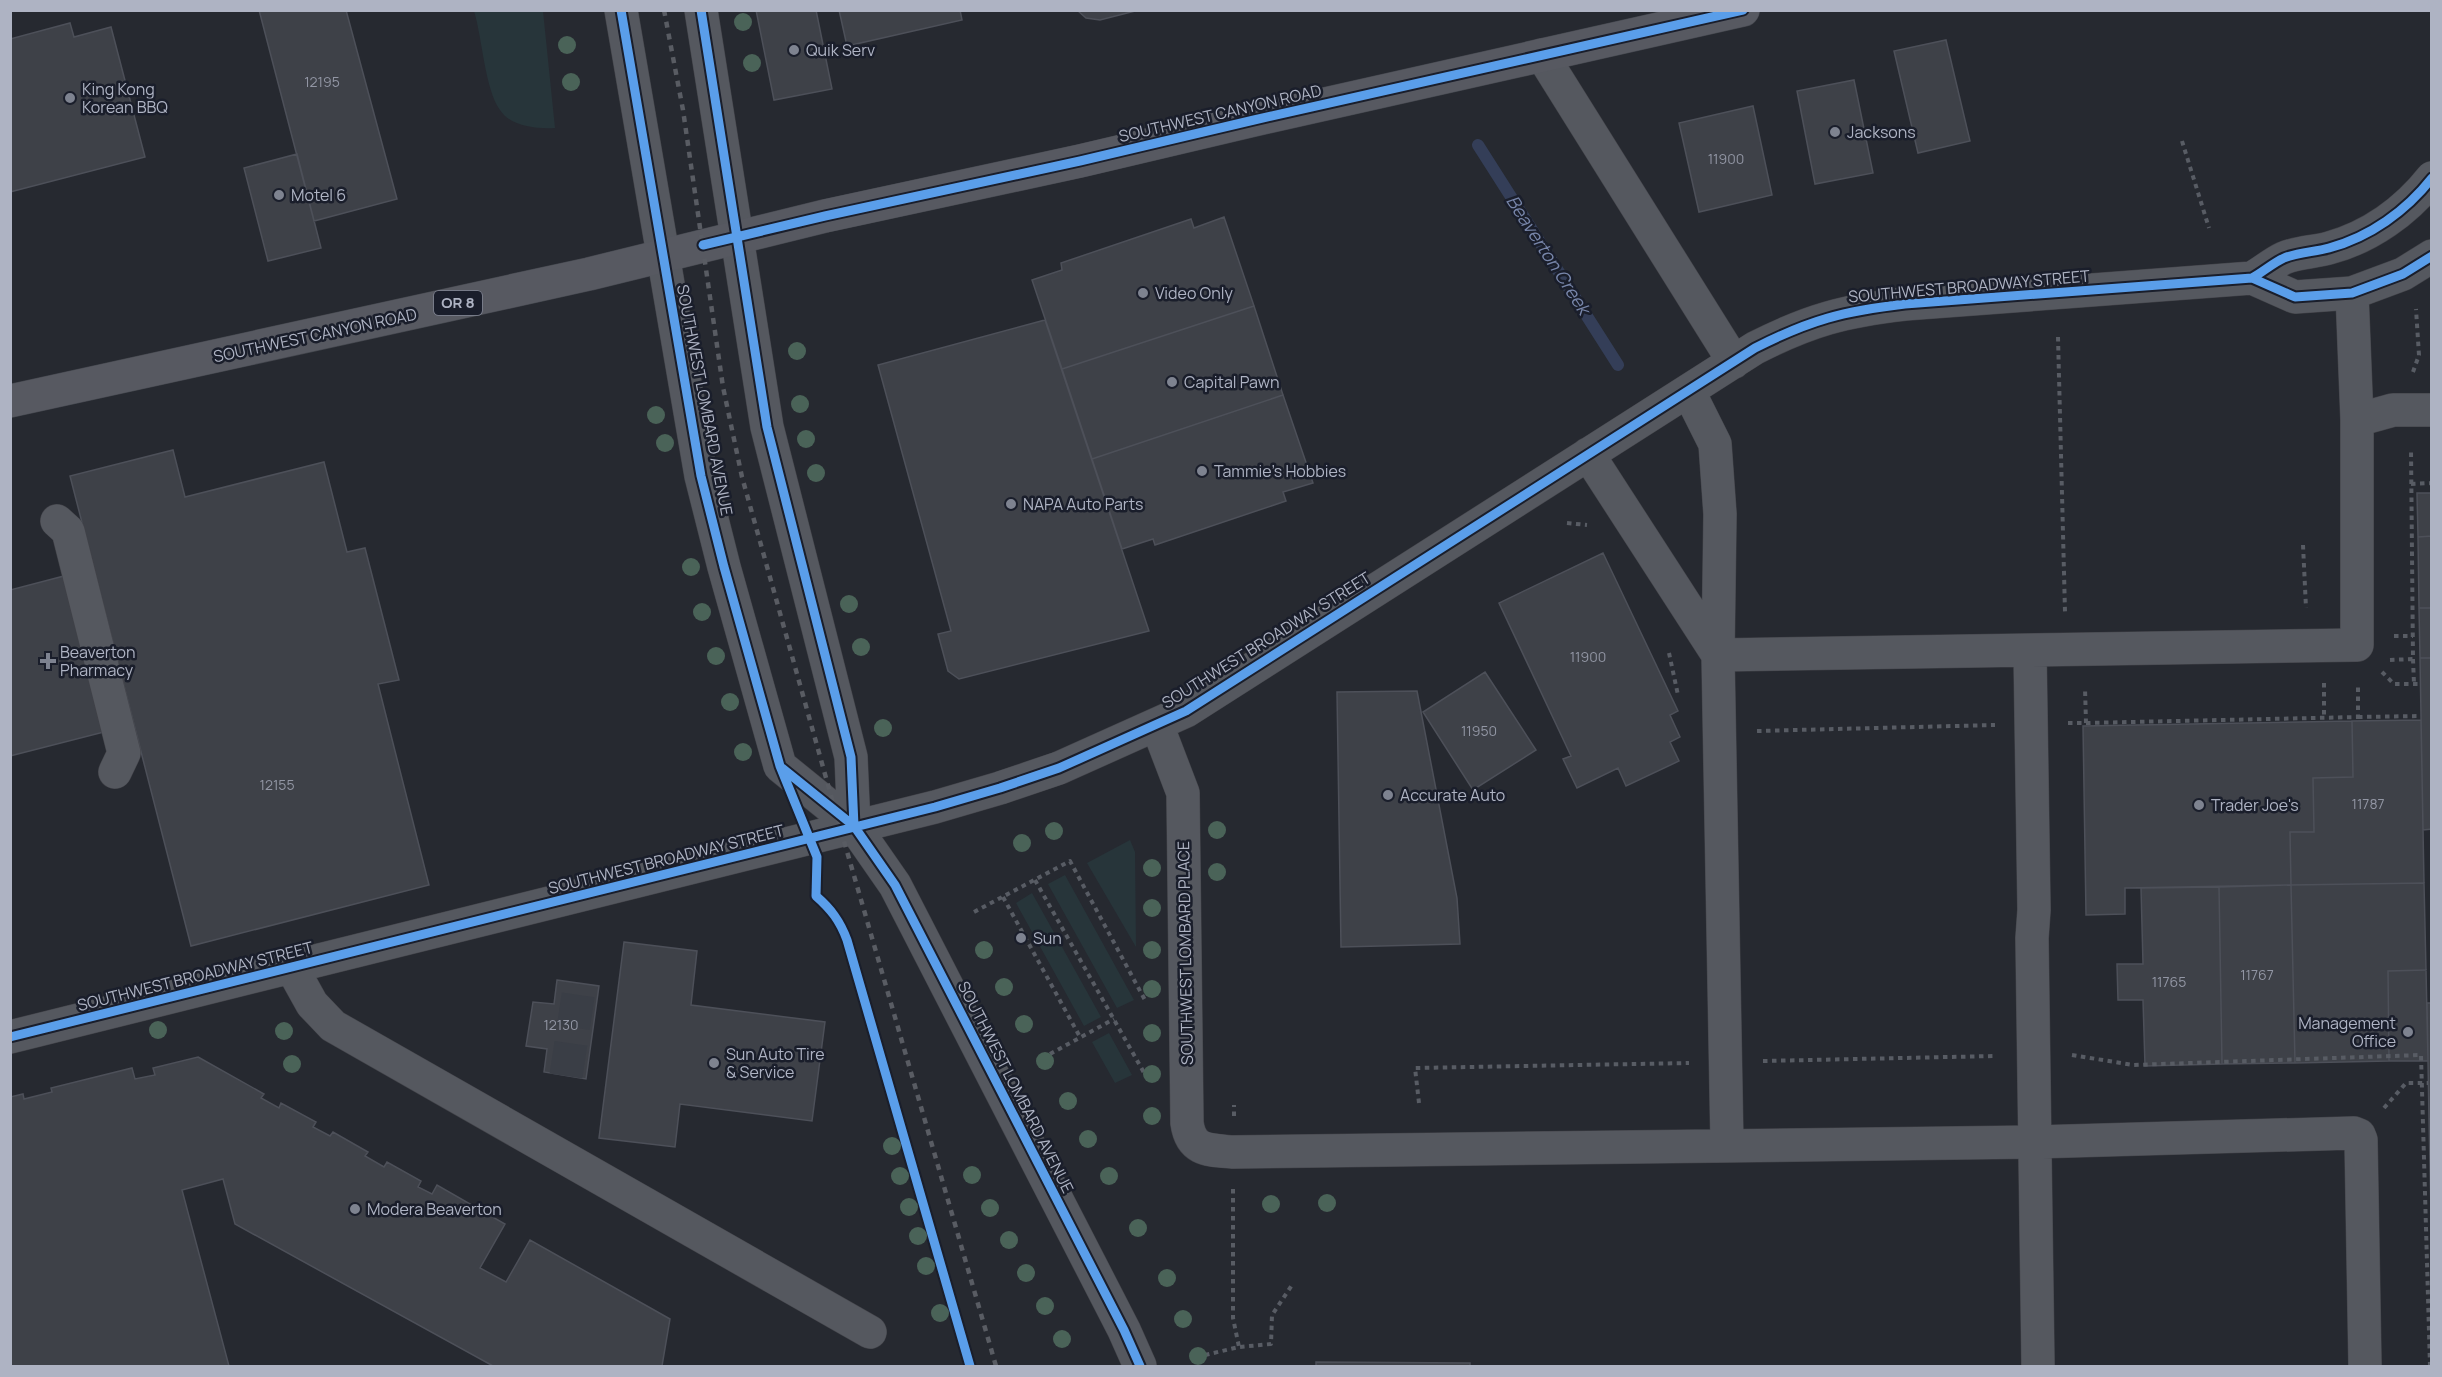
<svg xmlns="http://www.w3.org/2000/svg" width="2442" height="1377" font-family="Manrope,sans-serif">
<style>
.green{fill:#27353a}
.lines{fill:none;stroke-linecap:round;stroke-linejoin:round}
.stream{stroke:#343e58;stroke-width:12}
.building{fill:#3e4148;stroke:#4d5059;stroke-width:1.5}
.minor-tunnel{stroke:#3a3e46;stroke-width:33;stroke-dasharray:33 16;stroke-linecap:butt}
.minor-casing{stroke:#424349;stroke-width:34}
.major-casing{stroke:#43464d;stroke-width:34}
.path{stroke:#585c64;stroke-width:4;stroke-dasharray:4.5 4.5;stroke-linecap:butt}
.minor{stroke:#55585f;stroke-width:33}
.major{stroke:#575961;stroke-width:33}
.rail{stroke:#595c63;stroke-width:4.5;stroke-dasharray:6 6;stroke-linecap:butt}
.cycleway-casing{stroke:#1a1e2b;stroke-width:13}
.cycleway{stroke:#5a9eea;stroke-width:9}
.tree{fill:#4a6358}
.poi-dot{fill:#7e8390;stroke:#1a1e2b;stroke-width:2}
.labels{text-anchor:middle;stroke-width:5;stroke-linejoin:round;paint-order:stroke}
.number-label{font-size:14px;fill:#9296a4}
.shield{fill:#1a1e2b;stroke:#828695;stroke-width:1.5}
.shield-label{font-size:15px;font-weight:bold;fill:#aeb3c3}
.poi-label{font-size:16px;fill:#aeb3c3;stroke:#1a1e2b;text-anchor:start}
.street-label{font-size:16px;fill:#aeb3c3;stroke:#1a1e2b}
.water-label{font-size:18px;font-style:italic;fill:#7886aa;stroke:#1a1e2b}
</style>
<rect width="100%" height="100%" fill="#262930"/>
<path class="green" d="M474,11h69l12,117c-18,1 -44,-1 -55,-18 -15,-20 -18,-74 -26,-99z
M1130,840l5,12 1,95 -49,-84z
M1065,875l69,125 -17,8 -69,-124z
M1032,893l69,124 -17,9 -68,-123z
M1109,1033l23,42 -17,8 -23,-41z"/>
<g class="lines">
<path class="stream" d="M1478,145l140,220"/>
</g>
<path class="building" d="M259,10h87l51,189 -83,22z
M756,10h60l16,79 -58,11z
M839,10h121l2,10 -115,26z
M1139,10l-39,10 -14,-2 -9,-8z
M70,23l4,14 37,-10 34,130 -135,35v-153z
M1946,40l24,101 -52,12 -24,-102z
M1854,80l19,93 -58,11 -18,-93z
M1753,106l19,89 -73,17 -20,-89z
M297,154l24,94 -53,13 -24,-93z
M1224,217l30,89 -192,63 -30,-89 30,-10 -1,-7 130,-44 3,9z
M1254,306l29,89 -191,64 -30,-90z
M1045,320l104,311 -190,48 -11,-8 -10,-37 13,-3 -73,-266z
M1283,395l30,88 -30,9 3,9 -131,44 -2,-6 -31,10 -30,-90z
M173,450l12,47 139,-35 23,90 18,-4 34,132 -21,4 51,201 -238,61 -121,-470z
M2417,493h15v43l-14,1z
M2432,536v72h-13l-1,-71z
M1603,553l75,158 -8,4 10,22 -10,5 9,19 -53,25 -8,-18 -41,20 -14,-29 8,-3 -72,-153z
M64,576l40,156 -94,24v-166z
M2419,608h13v50h-12z
M2420,658h12v171l-9,1z
M1485,672l51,78 -63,40 -50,-78z
M1417,691l40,207 3,46 -119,3 -4,-255z
M2421,720l3,163 -133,2 -1,-53h24l-1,-54 40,-1 -1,-56z
M2352,721l1,56 -40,1 1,54h-24l1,53 -166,3v26l-39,1 -3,-189z
M2424,883l2,87 -38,1 1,90 -94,2 -4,-178z
M2291,885l4,178 -73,1 -3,-177z
M2219,887l3,177 -77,2 -2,-66h-25l-1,-36h26l-2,-76z
M624,942l73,9 -6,54 134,17 -13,99 -132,-17 -5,43 -76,-9z
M2426,970l2,91h-39l-1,-90z
M557,980l42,6 -13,93 -42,-7 3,-23 -21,-3 7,-44 21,2z
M2427,1003h5v116h-3z
M198,1057l66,37 -3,4 18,10 2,-5 35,19 -3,5 17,9 3,-4 35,20 -3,4 19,11 3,-5 34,19 -3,6 14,7 5,-9 68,39 -25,44 26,14 24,-42 140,79 -8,47h-169l-258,-142 -12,-45 -41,11 47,176h-219v-269l13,-3 1,5 28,-7 -1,-4 81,-20 3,11 20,-4 -2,-7z
M2429,1119h3v92h-1z
M1316,1362l154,1v3h-154z"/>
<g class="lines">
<path class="minor-tunnel" d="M566,1076l14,-93"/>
<g class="minor-casing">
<path id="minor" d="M621,10l80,466 23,91 56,199 74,60 41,59 229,445 16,36
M701,10l66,417 84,330 3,69
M1542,55l192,307
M2252,278c11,-6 21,-15 32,-20 14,-6 31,-6 45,-10 41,-11 77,-37 103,-70
M1689,392l26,52 5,70 -2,141 9,490
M2357,420l36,-10h39
M1588,454l130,201
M57,521l11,10 56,222 -9,19
M2030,651l4,259 -2,28 6,428
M1718,655l639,-10v-225l-5,-127
M1157,725l26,68 4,330c4,28 21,27 46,29l801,-10 320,-9 5,2 2,5 4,226
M292,968l20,36 21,22 537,306
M10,1037l925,-230 65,-19 59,-20 127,-57 569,-363c55,-28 89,-37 150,-44l347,-26 43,19 57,-4 51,-19 29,-18"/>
</g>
<g class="major-casing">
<path id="major" d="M10,401l579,-127 236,-58 255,-55 174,-41 489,-110"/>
</g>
<path class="path" d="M2182,141l27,87
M2058,337l7,275
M2413,372l6,-17 -3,-46
M2411,484l21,-1
M1567,523l20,2
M2303,545l3,63
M2394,636h19
M1669,653l9,42
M2413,659l1,25
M2390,660l23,-1 -2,-210
M2382,672l12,12h27
M2324,683v35
M2358,717l63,-1
M2068,723h18l-1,-35
M2086,723l272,-6v-33
M1757,731l238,-6
M1035,880l112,198
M1003,897l77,140
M974,912l96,-51 76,141
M1050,1054l64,-35
M2072,1055l61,10 288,-10 9,311
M1763,1061l232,-5
M1419,1103l-4,-35 274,-5
M2384,1108l22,-25h22
M1234,1116v-11
M1233,1189v129l6,29
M1205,1355l34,-8 32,-3 1,-29 20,-30"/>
<use href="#minor" class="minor"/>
<use href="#major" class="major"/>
<path class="rail" d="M664,10l19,100 40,277 19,90 93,333 161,556"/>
<g class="cycleway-casing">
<path id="cycleway" d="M621,10l80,466 23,91 56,199 37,91 -1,39c15,13 24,25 31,44l123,426
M701,10l66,417 84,330 3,69
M703,245l122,-29 255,-55 174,-41 489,-110
M2252,278c11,-6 21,-15 32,-20 14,-6 31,-6 45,-10 41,-11 77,-37 103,-70
M782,768l72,58 41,59 229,445 16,36
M10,1037l925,-230 65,-19 59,-20 127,-57 569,-363c55,-28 89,-37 150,-44l347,-26 43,19 57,-4 51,-19 29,-18"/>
</g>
<use href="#cycleway" class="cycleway"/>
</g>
<g class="tree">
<circle cx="743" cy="22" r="9"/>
<circle cx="567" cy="45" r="9"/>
<circle cx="752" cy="63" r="9"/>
<circle cx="571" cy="82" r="9"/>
<circle cx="797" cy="351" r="9"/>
<circle cx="800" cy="404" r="9"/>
<circle cx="656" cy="415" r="9"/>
<circle cx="806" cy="439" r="9"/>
<circle cx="665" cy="443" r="9"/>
<circle cx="816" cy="473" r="9"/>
<circle cx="691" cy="567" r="9"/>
<circle cx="849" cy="604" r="9"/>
<circle cx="702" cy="612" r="9"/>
<circle cx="861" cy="647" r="9"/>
<circle cx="716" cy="656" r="9"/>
<circle cx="730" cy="702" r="9"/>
<circle cx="883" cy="728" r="9"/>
<circle cx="743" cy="752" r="9"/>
<circle cx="1217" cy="830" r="9"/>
<circle cx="1054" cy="831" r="9"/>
<circle cx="1022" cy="843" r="9"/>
<circle cx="1152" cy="868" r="9"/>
<circle cx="1217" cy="872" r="9"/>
<circle cx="1152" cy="908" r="9"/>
<circle cx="984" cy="950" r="9"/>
<circle cx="1152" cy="950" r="9"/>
<circle cx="1004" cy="987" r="9"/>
<circle cx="1152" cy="989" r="9"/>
<circle cx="1024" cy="1024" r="9"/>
<circle cx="158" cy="1030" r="9"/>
<circle cx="284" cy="1031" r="9"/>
<circle cx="1152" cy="1033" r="9"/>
<circle cx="1045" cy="1061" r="9"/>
<circle cx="292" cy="1064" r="9"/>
<circle cx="1152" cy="1074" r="9"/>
<circle cx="1068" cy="1101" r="9"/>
<circle cx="1152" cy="1116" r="9"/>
<circle cx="1088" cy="1139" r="9"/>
<circle cx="892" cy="1146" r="9"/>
<circle cx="972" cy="1175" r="9"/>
<circle cx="900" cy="1176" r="9"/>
<circle cx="1109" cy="1176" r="9"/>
<circle cx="1327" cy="1203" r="9"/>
<circle cx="1271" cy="1204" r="9"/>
<circle cx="909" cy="1207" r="9"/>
<circle cx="990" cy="1208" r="9"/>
<circle cx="1138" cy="1228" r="9"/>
<circle cx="918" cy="1236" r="9"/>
<circle cx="1009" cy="1240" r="9"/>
<circle cx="926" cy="1266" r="9"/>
<circle cx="1026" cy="1273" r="9"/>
<circle cx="1167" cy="1278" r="9"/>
<circle cx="1045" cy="1306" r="9"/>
<circle cx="940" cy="1313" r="9"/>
<circle cx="1183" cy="1319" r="9"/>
<circle cx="1062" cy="1339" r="9"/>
<circle cx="1198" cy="1356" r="9"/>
</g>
<g class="poi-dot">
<circle cx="794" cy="50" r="6"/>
<circle cx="70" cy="98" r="6"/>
<circle cx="1835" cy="132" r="6"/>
<circle cx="279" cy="195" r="6"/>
<circle cx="1143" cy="293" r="6"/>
<circle cx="1172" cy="382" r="6"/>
<circle cx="1202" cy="471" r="6"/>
<circle cx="1011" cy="504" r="6"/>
<path d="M45 652h6v6h6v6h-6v6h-6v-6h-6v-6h6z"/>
<circle cx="1388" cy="795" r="6"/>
<circle cx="2199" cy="805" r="6"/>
<circle cx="1021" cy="938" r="6"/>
<circle cx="2408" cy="1032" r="6"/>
<circle cx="714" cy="1063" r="6"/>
<circle cx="355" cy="1209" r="6"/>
</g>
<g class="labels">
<g class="number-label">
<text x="322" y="87">12195</text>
<text x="1726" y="164">11900</text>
<text x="1588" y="662">11900</text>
<text x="1479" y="736">11950</text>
<text x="277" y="790">12155</text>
<text x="2368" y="809">11787</text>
<text x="2257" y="980">11767</text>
<text x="2169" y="987">11765</text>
<text x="561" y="1030">12130</text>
</g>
<rect class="shield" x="434" y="291" width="48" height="24" rx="4.5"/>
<g class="shield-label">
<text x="458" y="308">OR 8</text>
</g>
<g class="poi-label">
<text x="806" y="56">Quik Serv</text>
<text x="82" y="95">King Kong<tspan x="82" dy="18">Korean BBQ</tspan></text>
<text x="1847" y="138">Jacksons</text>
<text x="291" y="201">Motel 6</text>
<text x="1155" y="299">Video Only</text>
<text x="1184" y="388">Capital Pawn</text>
<text x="1214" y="477">Tammie's Hobbies</text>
<text x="1023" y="510">NAPA Auto Parts</text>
<text x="60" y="658">Beaverton<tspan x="60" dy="18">Pharmacy</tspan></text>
<text x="1400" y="801">Accurate Auto</text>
<text x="2211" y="811">Trader Joe's</text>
<text x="1033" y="944">Sun</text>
<text x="2396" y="1029" text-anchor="end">Management<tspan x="2396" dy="18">Office</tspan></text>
<text x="726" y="1060">Sun Auto Tire<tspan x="726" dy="18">&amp; Service</tspan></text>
<text x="367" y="1215">Modera Beaverton</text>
</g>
<g class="street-label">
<text transform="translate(1220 113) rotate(-13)" y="6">SOUTHWEST CANYON ROAD</text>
<text transform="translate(1969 286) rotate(-5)" y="6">SOUTHWEST BROADWAY STREET</text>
<text transform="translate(315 335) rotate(-12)" y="6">SOUTHWEST CANYON ROAD</text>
<text transform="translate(705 400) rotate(79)" y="6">SOUTHWEST LOMBARD AVENUE</text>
<text transform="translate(1266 640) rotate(-32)" y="6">SOUTHWEST BROADWAY STREET</text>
<text transform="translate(666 859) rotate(-14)" y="6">SOUTHWEST BROADWAY STREET</text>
<text transform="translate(1185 953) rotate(-91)" y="6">SOUTHWEST LOMBARD PLACE</text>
<text transform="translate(195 976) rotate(-14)" y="6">SOUTHWEST BROADWAY STREET</text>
<text transform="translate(1016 1087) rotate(63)" y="6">SOUTHWEST LOMBARD AVENUE</text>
</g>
<g class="water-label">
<text transform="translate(1548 255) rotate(57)" y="6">Beaverton Creek</text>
</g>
</g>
<rect width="2442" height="1377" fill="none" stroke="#aeb3c3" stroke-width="24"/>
</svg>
